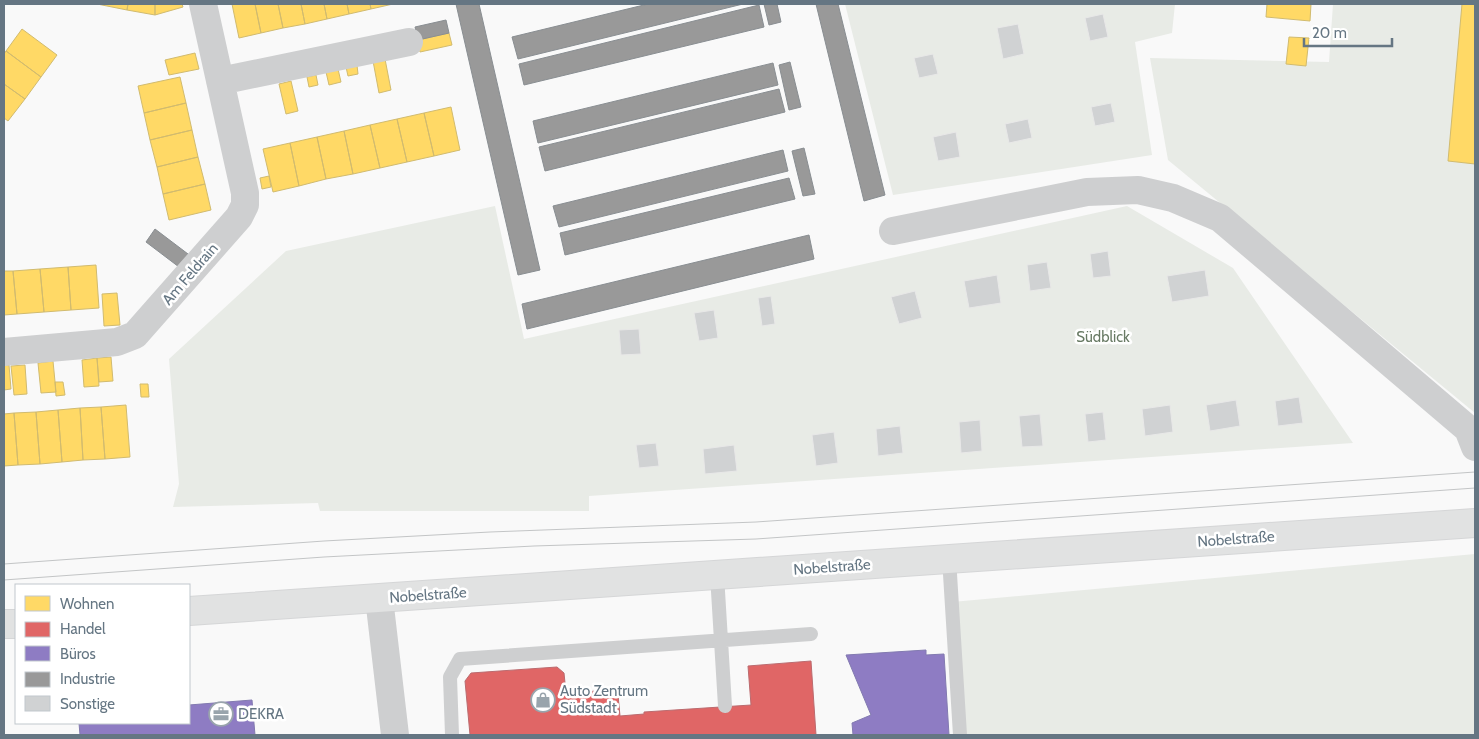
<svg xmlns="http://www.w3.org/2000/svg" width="1479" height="739" font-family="Cabin,sans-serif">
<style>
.green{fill:#e8ebe6}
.homes{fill:#ffd966;stroke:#d1bb6f}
.shops{fill:#e06666;stroke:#bb6b6f}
.offices{fill:#8e7cc3;stroke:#827ab0}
.industry{fill:#999;stroke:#898e92}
.building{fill:#d0d2d3;stroke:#e8e8e8}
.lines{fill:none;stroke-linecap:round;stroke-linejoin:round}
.secondary-casing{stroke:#d5d6d7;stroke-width:30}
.lane{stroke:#cecfd0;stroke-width:14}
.street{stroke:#cecfd0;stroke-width:28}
.secondary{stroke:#e1e2e2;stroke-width:28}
.tram{stroke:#c3c5c6;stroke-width:1}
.labels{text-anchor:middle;stroke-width:5;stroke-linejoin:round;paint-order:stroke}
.street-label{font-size:15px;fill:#657683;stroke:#fff}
.park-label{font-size:15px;fill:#687a64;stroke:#fff}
.poi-label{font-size:15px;fill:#657683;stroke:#fff;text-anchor:start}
</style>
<rect width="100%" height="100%" fill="#f9f9f9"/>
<path class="green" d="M845,4h330l-3,29 -37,9 17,113 -259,40z
M1333,4h142v409l-307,-253 -18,-102 179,4z
M495,206l29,133 603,-133 106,62 120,175 -764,53v15h-269l-2,-8 -145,4 6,-23 -10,-125 117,-108z
M1475,554v181h-512l-11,-133z"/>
<path class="homes" d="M97,4h31l-1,6z
M128,4h27v11l-28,-5z
M155,4h27l1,3 -28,8z
M232,4h23l6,29 -22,5z
M255,4h23l5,24 -22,5z
M278,4h23l4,20 -22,4z
M301,4h23l3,15 -22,5z
M324,4h23l2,10 -22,5z
M347,4h23l1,5 -22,5z
M370,4h23l-22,5z
M1267,4h44l-1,17 -44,-4z
M1462,4h13v160l-27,-3z
M22,29l35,26 -16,22 -35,-26z
M449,33l3,12 -32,7 -2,-12z
M1289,37l20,1 -3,28 -20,-2z
M6,51l35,26 -16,22 -21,-15v-30z
M195,53l4,16 -30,6 -4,-15z
M385,59l6,31 -12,3 -6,-32z
M357,65l1,9 -10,2 -2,-9z
M338,69l3,13 -12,3 -3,-13z
M316,75l2,10 -9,2 -2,-10z
M180,77l6,26 -42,10 -6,-27z
M291,81l7,30 -12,3 -7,-30z
M4,84l21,15 -17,22 -4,-3z
M186,103l6,27 -42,10 -6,-27z
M451,107l9,43 -26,6 -10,-43z
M424,113l10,43 -27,6 -10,-43z
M397,119l10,43 -27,6 -10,-43z
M370,125l10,43 -27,6 -9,-43z
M192,130l6,27 -41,10 -7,-27z
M344,131l9,43 -27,5 -9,-42z
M317,137l9,42 -27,7 -9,-43z
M290,143l9,43 -26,6 -10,-43z
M198,157l7,27 -42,10 -6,-27z
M269,176l2,11 -9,2 -2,-11z
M205,184l6,26 -42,10 -6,-26z
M96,265l3,43 -28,2 -3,-43z
M68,267l3,43 -27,2 -4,-43z
M40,269l4,43 -27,2 -4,-43z
M4,271h9l4,43 -13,1z
M117,293l3,32 -16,1 -2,-32z
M111,357l2,24 -14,1 -2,-24z
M97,358l2,28 -15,1 -2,-27z
M53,361l3,31 -15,1 -3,-30z
M4,365h5l2,24 -7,1z
M25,365l2,29 -13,1 -3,-29z
M55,382h8l2,13 -9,1z
M140,384h8l1,13h-8z
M126,405l4,52 -25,2 -4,-52z
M101,407l4,52 -22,1 -3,-52z
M80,408l3,52 -21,2 -4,-52z
M58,410l4,52 -22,2 -4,-52z
M36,412l4,52 -22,1 -4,-52z
M14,413l4,52 -14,1v-52z"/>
<path class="shops" d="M811,661l5,74h-346l-5,-54 6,-8 86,-6 7,6 2,20 47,-3 5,5 2,21 24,-2v-2l107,-7 -3,-39z"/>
<path class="offices" d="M926,650v5l18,-1 5,81h-96l-1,-12 19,-8 -25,-60z
M252,700l3,35h-175l-1,-12h110v-18z"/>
<path class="industry" d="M456,4h23l61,266 -22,5z
M648,4h95l-225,55 -6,-22z
M764,4h13l4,18 -12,3z
M816,4h22l47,191 -21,6z
M759,5l5,22 -240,58 -5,-21z
M446,20l3,13 -31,7 -3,-13z
M790,62l11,45 -12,3 -10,-45z
M773,63l5,22 -240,58 -5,-22z
M779,89l6,23 -240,59 -6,-24z
M804,148l11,46 -12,2 -11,-45z
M783,150l5,21 -229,56 -6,-21z
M789,178l6,21 -230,56 -5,-22z
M155,229l33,25 -9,13 -33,-25z
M809,235l5,24 -287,70 -5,-25z"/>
<path class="building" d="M1103,14l5,23 -18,4 -5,-23z
M1018,24l6,30 -21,5 -6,-31z
M933,54l5,20 -19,4 -5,-20z
M1111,103l4,19 -20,4 -4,-19z
M1028,119l4,19 -23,5 -4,-19z
M956,132l4,25 -22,4 -5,-24z
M1108,251l3,25 -18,2 -3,-24z
M1047,262l4,26 -21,3 -3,-26z
M1205,270l4,26 -37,6 -5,-26z
M997,275l4,28 -32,5 -5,-27z
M915,291l7,27 -23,6 -8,-27z
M771,296l4,28 -13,2 -4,-28z
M714,310l4,28 -19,3 -5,-28z
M639,329l2,25 -20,1 -2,-25z
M1299,397l4,26 -25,3 -3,-25z
M1236,400l4,26 -30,5 -4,-26z
M1170,405l3,27 -28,4 -3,-27z
M1103,412l3,28 -18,2 -3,-28z
M1040,414l3,32 -21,1 -3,-31z
M980,420l2,31 -21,2 -2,-31z
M900,426l3,27 -25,3 -2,-27z
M834,432l4,31 -22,3 -4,-31z
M656,443l3,23 -20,2 -3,-23z
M734,445l3,26 -32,3 -2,-25z"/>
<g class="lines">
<g class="secondary-casing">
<path id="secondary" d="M189,611l1286,-88
M4,624h12"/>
</g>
<path class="lane" d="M949,558l11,177
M717,575l8,131
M452,735l-2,-58 10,-18 351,-25"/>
<path class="street" d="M220,81l189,-39
M893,231l194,-39 51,-2 35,8 47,20 248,211 7,18
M4,352l113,-10 18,-7 104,-118 6,-12v-12l-42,-189
M379,598l16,137"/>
<use href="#secondary" class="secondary"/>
<path class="tram" d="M4,564l320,-23 166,-9 266,-10 719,-50
M4,580l320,-23 210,-11 222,-7 719,-51"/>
</g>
<defs>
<g id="shop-ring" transform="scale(1.25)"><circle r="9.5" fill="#fff" stroke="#99a4ac" stroke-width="1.5"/><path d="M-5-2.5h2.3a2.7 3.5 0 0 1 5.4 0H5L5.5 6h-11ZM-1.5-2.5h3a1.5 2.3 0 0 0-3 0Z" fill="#99a4ac"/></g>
<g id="office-ring" transform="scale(1.25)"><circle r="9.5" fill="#fff" stroke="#99a4ac" stroke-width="1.5"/><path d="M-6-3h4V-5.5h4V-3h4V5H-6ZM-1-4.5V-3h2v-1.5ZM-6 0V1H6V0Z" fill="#99a4ac"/></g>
</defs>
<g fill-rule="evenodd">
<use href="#shop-ring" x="543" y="700"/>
<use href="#office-ring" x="221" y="714"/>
</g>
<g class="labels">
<g class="street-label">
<text transform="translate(190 274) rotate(-49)" y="5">Am Feldrain</text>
<text transform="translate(1236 539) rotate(-4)" y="5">Nobelstraße</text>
<text transform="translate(832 567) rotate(-4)" y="5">Nobelstraße</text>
<text transform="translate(428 595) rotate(-4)" y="5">Nobelstraße</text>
</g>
<g class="park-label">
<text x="1103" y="342">Südblick</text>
</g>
<g class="poi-label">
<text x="560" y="696">Auto Zentrum<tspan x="560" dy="17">Südstadt</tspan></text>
<text x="238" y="719">DEKRA</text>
</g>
</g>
<rect width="1479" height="739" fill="none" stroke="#657683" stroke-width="10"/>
<rect x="15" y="584" width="175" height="140" fill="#ffffff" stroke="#c1c8cd"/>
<rect x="25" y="596" width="25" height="15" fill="#ffd966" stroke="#c1c8cd"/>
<text x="60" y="609" font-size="15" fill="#657683">Wohnen</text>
<rect x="25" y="622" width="25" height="15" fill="#e06666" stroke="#c1c8cd"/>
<text x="60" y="634" font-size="15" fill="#657683">Handel</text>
<rect x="25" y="646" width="25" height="15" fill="#8e7cc3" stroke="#c1c8cd"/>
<text x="60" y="659" font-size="15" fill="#657683">Büros</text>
<rect x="25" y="672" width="25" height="15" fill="#999999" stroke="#c1c8cd"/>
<text x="60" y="684" font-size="15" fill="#657683">Industrie</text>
<rect x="25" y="696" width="25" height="15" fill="#d0d2d3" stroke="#c1c8cd"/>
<text x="60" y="709" font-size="15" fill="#657683">Sonstige</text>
<path d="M1304 38v8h88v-8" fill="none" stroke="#657683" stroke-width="2.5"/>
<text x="1312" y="38" font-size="15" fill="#657683" stroke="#ffffff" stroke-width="4" paint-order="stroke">20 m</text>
</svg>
